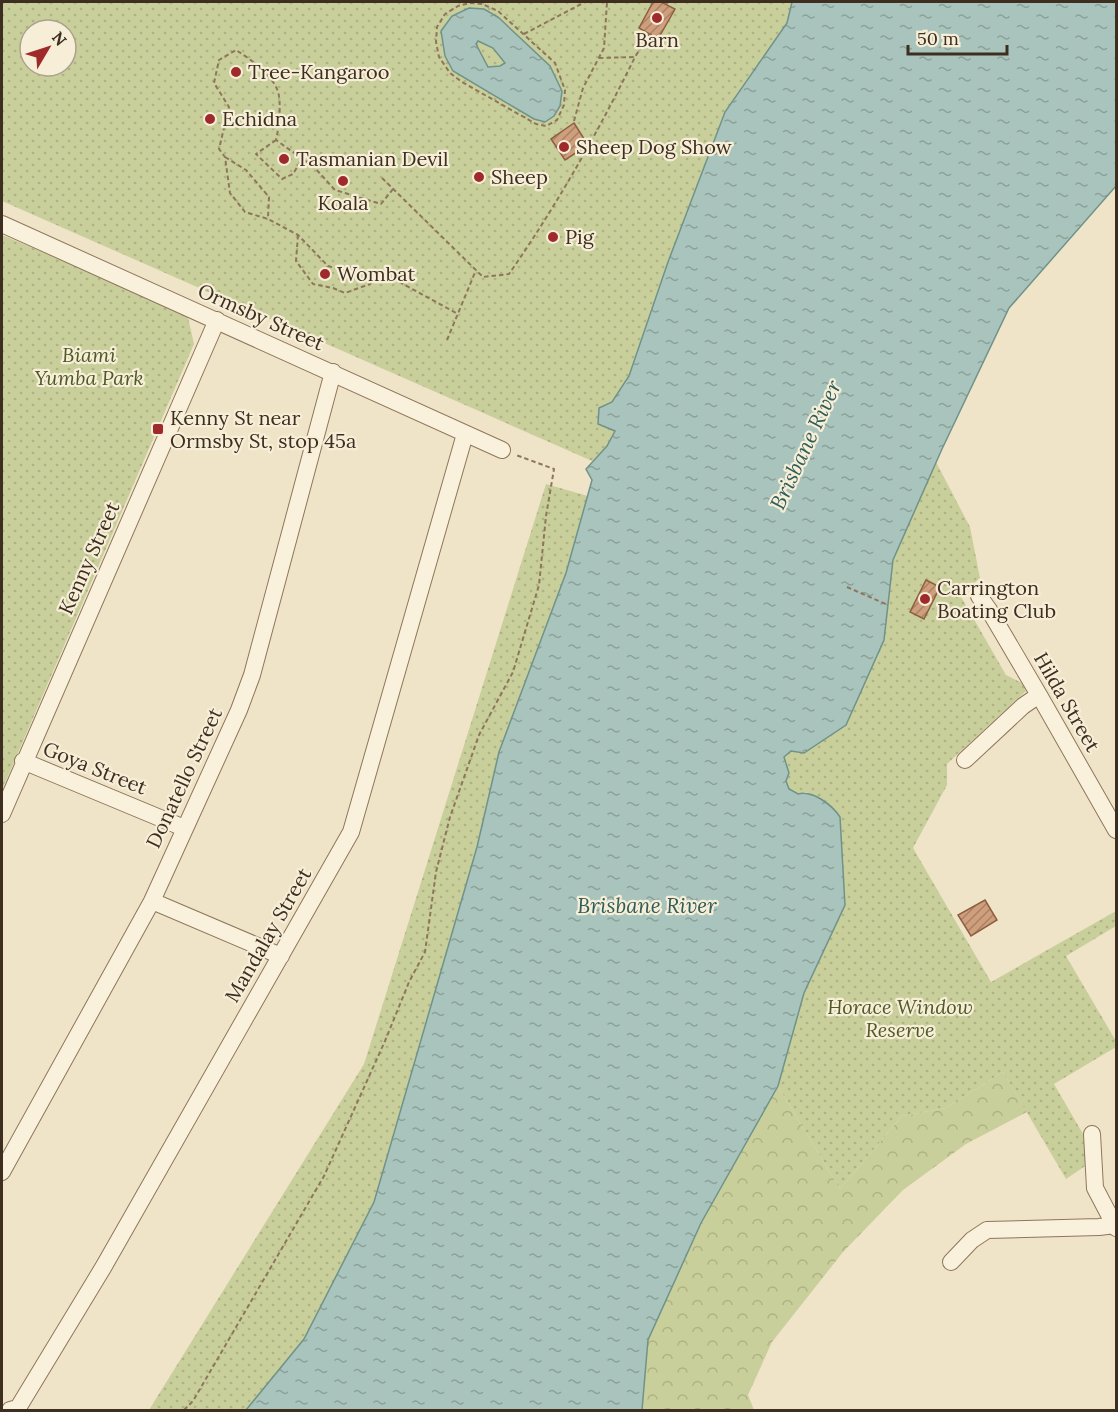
<svg xmlns="http://www.w3.org/2000/svg" width="1118" height="1412" font-family="Lora,serif">
<style>
.forest{fill:url(#forest-crowns)}
.park{fill:url(#park-dots);fill-rule:evenodd}
.water{fill:url(#water-ripples);stroke:#6f938a;stroke-width:1.5;fill-rule:evenodd}
.building{fill:url(#building-hatch);stroke:#8d5f41;stroke-width:1.5}
.lines{fill:none;stroke-linecap:round;stroke-linejoin:round}
.minor-casing{stroke:#8d765c;stroke-width:18}
.path{stroke:#8d765c;stroke-width:2;stroke-dasharray:4.5 3;stroke-linecap:butt}
.minor{stroke:#faf1dc;stroke-width:16}
.poi-dot{fill:#9e2a2b;stroke:#f7eed8;stroke-width:2}
.labels{text-anchor:middle;stroke-width:4.5;stroke-linejoin:round;paint-order:stroke}
.poi-label{font-size:20px;fill:#3d2e20;stroke:#f7eed8;text-anchor:start}
.street-label{font-size:20px;fill:#3d2e20;stroke:#f7eed8}
.park-label{font-size:20px;font-style:italic;fill:#4d5a26;stroke:#f7eed8}
.water-label{font-size:21px;font-style:italic;fill:#2f5d5a;stroke:#f7eed8}
</style>
<defs>
<pattern id="forest-crowns" width="20" height="18" patternUnits="userSpaceOnUse" patternTransform="scale(1.5)"><rect width="20" height="18" fill="#c9cf9b"/><path d="M2 6a3 3 0 1 1 6 0M12 15a3 3 0 1 1 6 0" fill="none" stroke="#aeb285"/></pattern>
<pattern id="park-dots" width="8" height="8" patternUnits="userSpaceOnUse" patternTransform="scale(1.5)"><rect width="8" height="8" fill="#c9cf9b"/><path d="M2 2h.1M6 6h.1" fill="none" stroke="#aeb285" stroke-width="1.8" stroke-linecap="round"/></pattern>
<pattern id="water-ripples" width="26" height="14" patternUnits="userSpaceOnUse" patternTransform="scale(1.5)"><rect width="26" height="14" fill="#a9c4bc"/><path d="M2 4q2-2 4 0t4 0M15 11q2-2 4 0t4 0" fill="none" stroke="#8ba098"/></pattern>
<pattern id="building-hatch" width="6" height="6" patternUnits="userSpaceOnUse" patternTransform="scale(1.5)"><rect width="6" height="6" fill="#cf9f7d"/><path d="M-1 1l2-2M0 6l6-6M5 7l2-2" fill="none" stroke="#a98266"/></pattern>
</defs>
<rect width="100%" height="100%" fill="#f0e4c8"/>
<path class="forest" d="M1003,1072l24,40 -61,32 -63,46 -60,62 -71,90 -24,53 6,15h-112l6,-70 53,-117 77,-137 62,103 62,-73 44,-8z"/>
<path class="park" d="M2,2h790l-5,21 -62,89 -57,150 -39,114 -17,26 3,28 -8,16 -15,15 -590,-260zM30,30h36v36h-36z
M2,235l185,78 7,31 -192,446z
M936,462l34,65 10,51 -20,17 46,80 16,8 4,8 -79,73v21l-34,63 78,134 125,-71v15l-50,30 50,85v6l-62,37 43,74 -31,21 -63,-107 -57,36 -44,8 -62,73 -62,-103 26,-93 41,-88 -7,-92 -32,-21 -8,2 -9,-5 -3,-8 3,-8 -5,-16 7,-6 93,-111 9,-80z
M546,484l42,12 -22,77 -67,179 -22,95 -103,355 -70,137 -58,71h-97l215,-346z"/>
<path class="water" d="M792,2h324v184l-107,122 -67,141 -49,111 -9,80 -38,85 -42,28 -13,-2 -7,6 5,16 -3,8 3,8 9,5c15,-4 34,11 42,23l5,88 -41,88 -26,93 -77,137 -53,117 -6,70h-396l58,-71 70,-137 103,-355 22,-95 67,-179 26,-93 -6,-11 21,-23 8,-15 -17,-7 1,-16 13,-6 17,-26 39,-114 57,-150 62,-89z
M469,8l15,1 14,8 52,49 12,25 -2,15 -6,10 -9,6 -11,-3 -81,-48 -8,-15 -4,-25 11,-15zM478,41l15,7 12,15 -5,3 -12,1 -12,-23z"/>
<path class="building" d="M653,2h8l14,7 -17,30 -19,-11z
M574,123l14,22 -23,15 -14,-21z
M926,580l14,7 -16,32 -14,-7z
M985,900l12,20 -26,16 -13,-21z"/>
<g class="lines">
<g class="minor-casing">
<path id="minor" d="M2,224l500,226
M979,596l10,14 50,85 77,135
M965,760l58,-54 16,-11
M23,761l161,67
M2,814l215,-494
M152,901l129,55
M1092,1134l3,54 21,40
M2,1172l150,-271 87,-191 13,-35 81,-303
M951,1262l21,-22 15,-10 112,-3 16,-2
M10,1410l8,-2 86,-142 247,-434 114,-398"/>
</g>
<path class="path" d="M470,3l12,1 16,7 57,52 10,27 -1,15 -7,15 -11,6 -10,-2 -74,-42 -12,-9 -11,-16 -3,-15 1,-15 8,-13 13,-8z
M666,4l2,-2
M524,34l61,-32
M599,58l36,-1 14,-23
M574,121l9,-33 21,-40 3,-46
M276,140l-20,14 26,25 11,-5 9,-15
M225,157l21,13 23,27 -1,21
M382,178l101,99 26,-3c48,-69 89,-142 126,-217
M393,189l-12,15 -46,-14 -21,-23 -38,-27c3,-12 6,-41 1,-51 -7,-16 -27,-30 -41,-39l-17,10 -5,23 15,24 -10,42 6,8 5,36 15,19 23,7 30,16 30,31 25,7 28,-1 77,42
M298,235l-2,26 17,23 20,4 12,5 25,-9 10,-11
M447,340l29,-70
M847,587l41,18
M184,1410l9,-9 131,-225 61,-135 24,-59 16,-30 11,-80 14,-55 29,-82 34,-63 26,-87 7,-69 8,-47 -38,-14"/>
<use href="#minor" class="minor"/>
</g>
<g class="poi-dot">
<circle cx="657" cy="18" r="6"/>
<circle cx="236" cy="72" r="6"/>
<circle cx="210" cy="119" r="6"/>
<circle cx="564" cy="147" r="6"/>
<circle cx="284" cy="159" r="6"/>
<circle cx="479" cy="177" r="6"/>
<circle cx="343" cy="181" r="6"/>
<circle cx="553" cy="237" r="6"/>
<circle cx="325" cy="274" r="6"/>
<rect x="152" y="423" width="12" height="12" rx="3"/>
<circle cx="925" cy="599" r="6"/>
</g>
<g class="labels">
<g class="poi-label">
<text x="657" y="47" text-anchor="middle">Barn</text>
<text x="248" y="79">Tree-Kangaroo</text>
<text x="222" y="126">Echidna</text>
<text x="576" y="154">Sheep Dog Show</text>
<text x="296" y="166">Tasmanian Devil</text>
<text x="491" y="184">Sheep</text>
<text x="343" y="210" text-anchor="middle">Koala</text>
<text x="565" y="244">Pig</text>
<text x="337" y="281">Wombat</text>
<text x="170" y="425">Kenny St near<tspan x="170" dy="23">Ormsby St, stop 45a</tspan></text>
<text x="937" y="595">Carrington<tspan x="937" dy="23">Boating Club</tspan></text>
</g>
<g class="street-label">
<text transform="translate(261 317) rotate(24)" y="7">Ormsby Street</text>
<text transform="translate(89 558) rotate(-66)" y="7">Kenny Street</text>
<text transform="translate(1067 702) rotate(60)" y="7">Hilda Street</text>
<text transform="translate(95 768) rotate(22)" y="7">Goya Street</text>
<text transform="translate(184 778) rotate(-65)" y="7">Donatello Street</text>
<text transform="translate(268 935) rotate(-60)" y="7">Mandalay Street</text>
</g>
<g class="park-label">
<text x="89" y="362">Biami<tspan x="89" dy="23">Yumba Park</tspan></text>
<text x="900" y="1014">Horace Window<tspan x="900" dy="23">Reserve</tspan></text>
</g>
<g class="water-label">
<text transform="translate(806 445) rotate(-65)" y="7">Brisbane River</text>
<text x="647" y="913">Brisbane River</text>
</g>
</g>
<rect width="1118" height="1412" fill="none" stroke="#3d2e20" stroke-width="6"/>
<g transform="translate(48 48) rotate(51)"><circle r="28" fill="#f7eed8" stroke="#ada18e" stroke-width="1.5"/>
<path d="M0-4.5L10 22L0 15L-10 22Z" fill="#9e2a2b"/>
<text y="-9" font-size="16" font-weight="bold" text-anchor="middle" fill="#3d2e20">N</text>
</g>
<path d="M908 45v9h99v-9" fill="none" stroke="#3d2e20" stroke-width="3"/>
<text x="917" y="45" font-size="18" fill="#3d2e20" stroke="#f7eed8" stroke-width="4.5" paint-order="stroke">50 m</text>
</svg>
